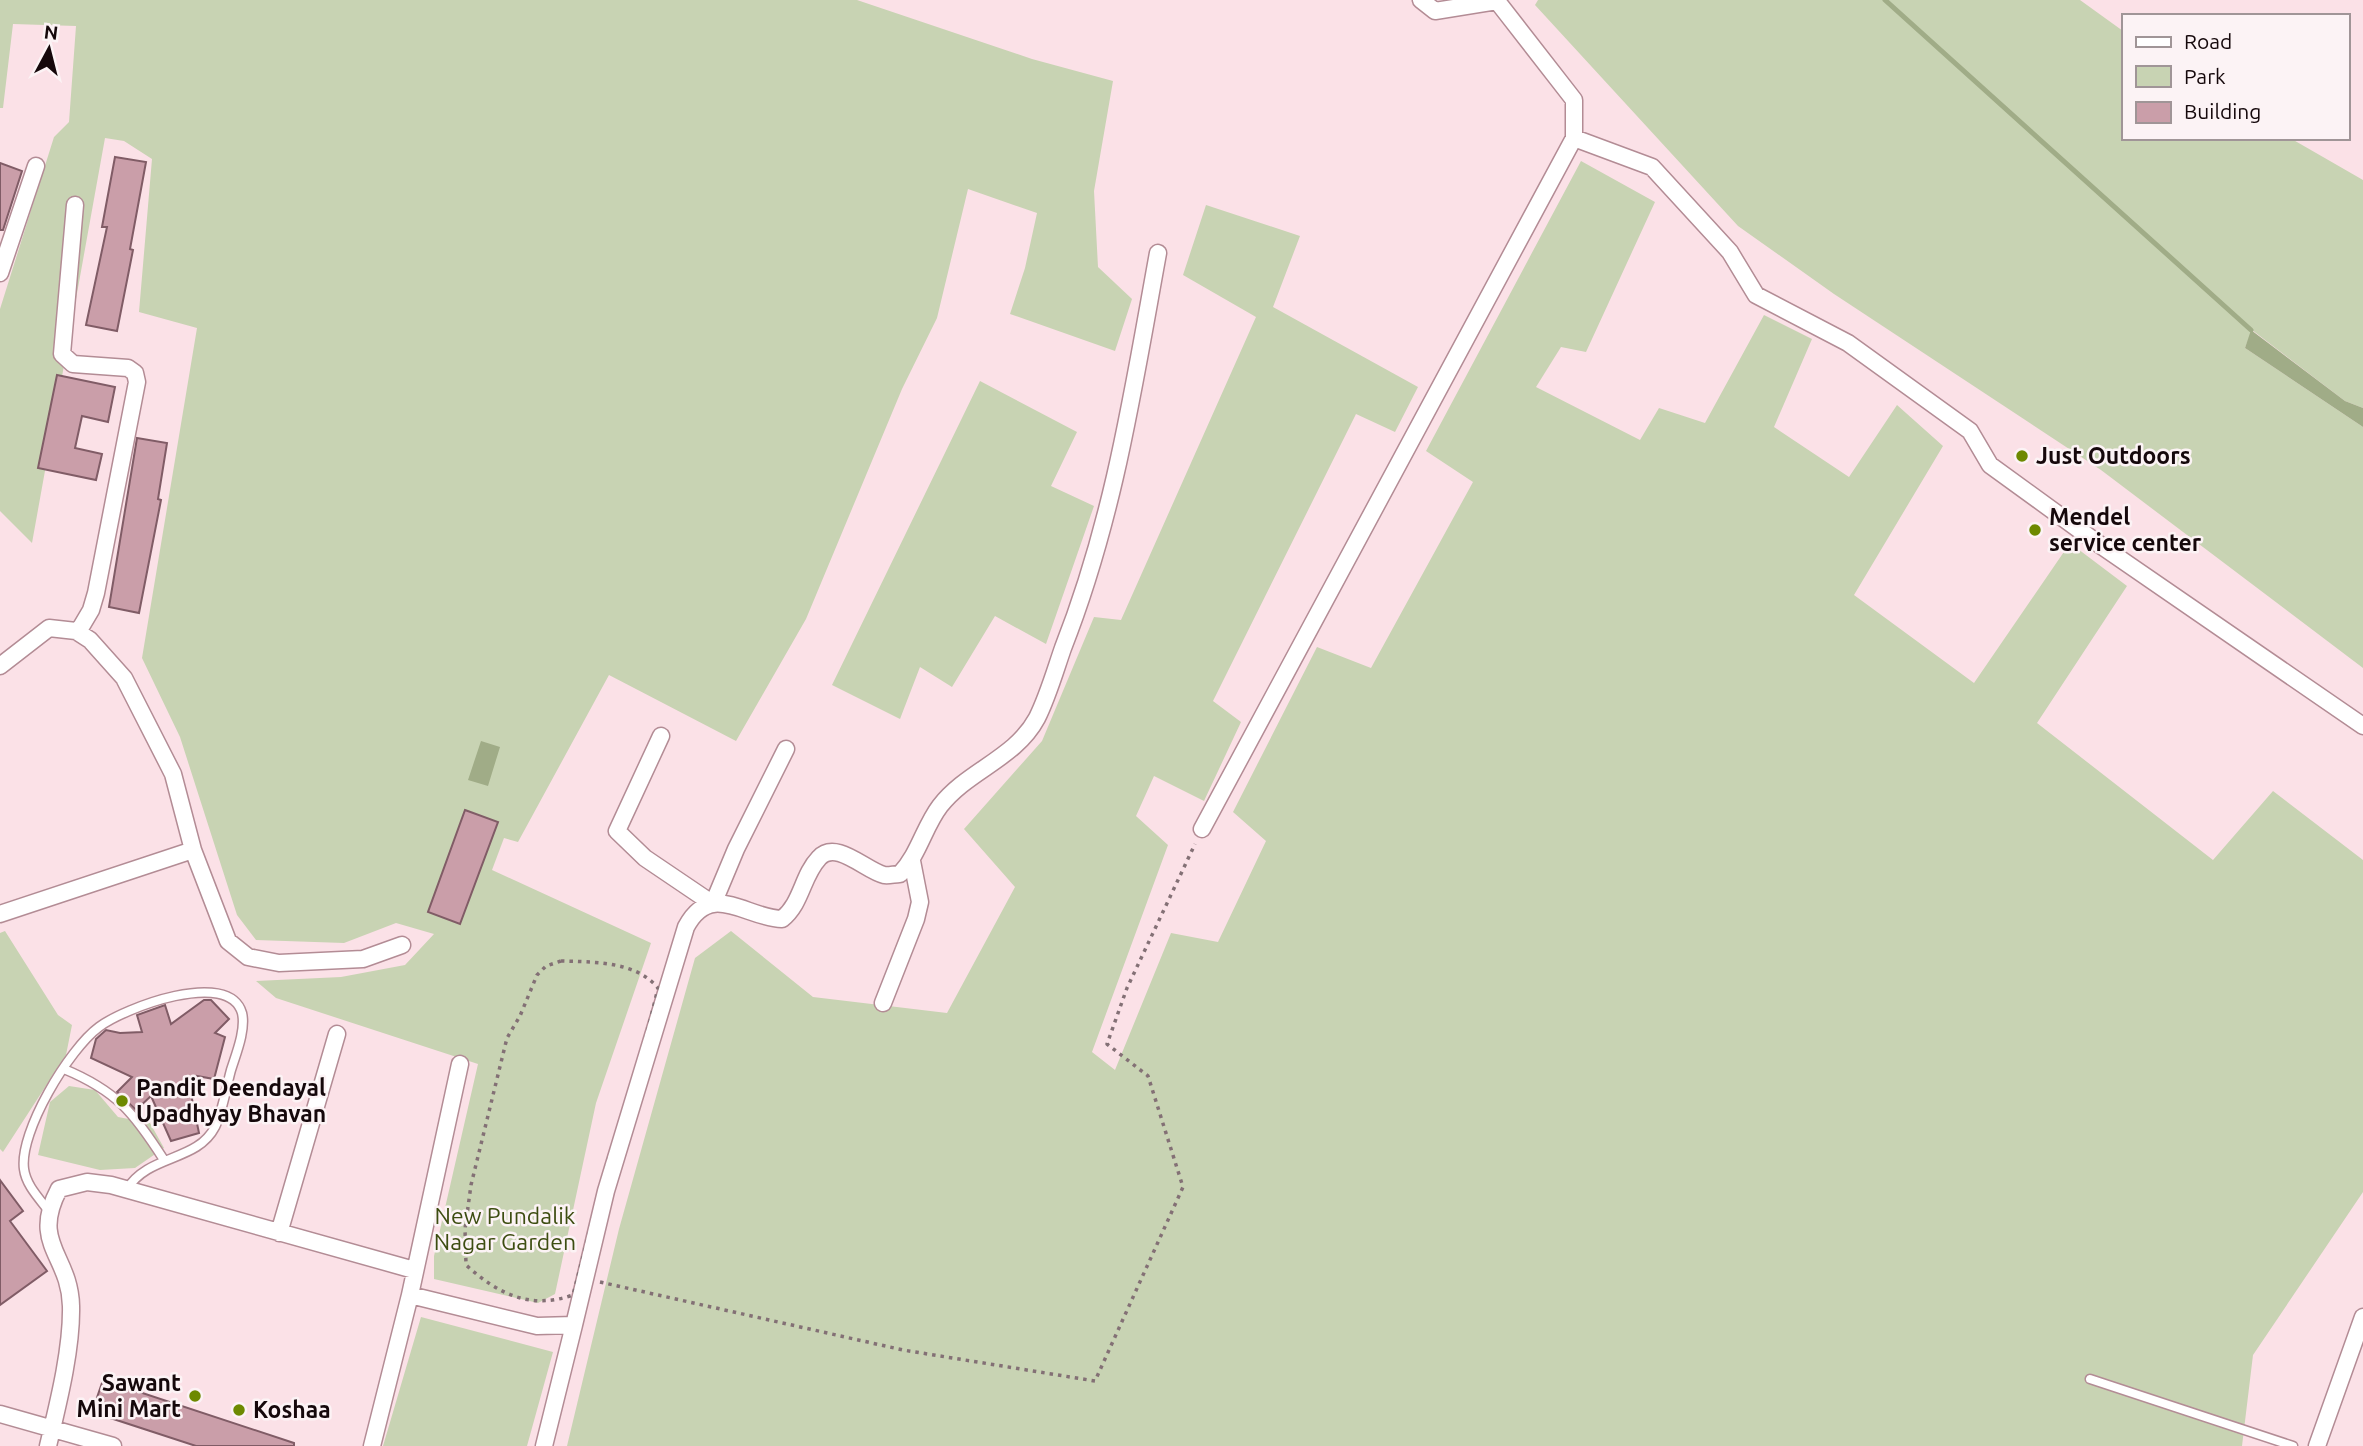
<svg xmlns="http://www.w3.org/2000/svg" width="2363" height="1446" font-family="Ubuntu,sans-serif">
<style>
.green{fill:#c8d3b3}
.water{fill:#a0ac87}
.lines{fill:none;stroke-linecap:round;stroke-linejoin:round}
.stream{stroke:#a0ac87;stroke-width:5}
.building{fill:#ca9ea9;stroke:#805c66;stroke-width:2}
.service-casing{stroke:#b38c95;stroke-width:11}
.minor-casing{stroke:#b38c95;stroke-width:19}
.path{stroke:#837075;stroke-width:3.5;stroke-dasharray:3.5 5;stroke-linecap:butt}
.service{stroke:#fff;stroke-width:8}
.minor{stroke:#fff;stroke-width:16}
.poi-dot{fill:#6d8900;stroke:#fcf3f5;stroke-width:2.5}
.labels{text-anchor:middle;stroke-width:5;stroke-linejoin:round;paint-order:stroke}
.poi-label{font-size:23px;font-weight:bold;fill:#15080b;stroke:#fcf3f5;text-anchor:start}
.park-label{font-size:23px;fill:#3d4d11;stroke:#fcf3f5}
</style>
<rect width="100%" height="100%" fill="#fbe1e7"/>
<path class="green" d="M0,0h857l175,59 81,22 -19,110 4,76 34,32 -17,52 -105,-37 15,-46 12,-55 -69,-24 -31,129 -35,71 -96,230 -70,122 -127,-66 -91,167 -14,-4 -12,32 159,73 -55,160 -41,191 -17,9 -104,-24v-23l44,-192 -202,-66 -20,-17 85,-4 64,-12 29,-31 -38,-11 -52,20 -88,-3 -19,-25 -57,-178 -38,-79 55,-330 -58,-16 13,-153 -28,-18 -19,-3 -73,405 -32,-32v-202l54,-172 15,-15 7,-96 -63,-2 -10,84h-3z
M1538,0h542l43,31v107h167l73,42v228l-18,-7 -93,-71 -7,18 118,79v241l-262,-198 -267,-176 -96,-68 -203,-221z
M1581,161l74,41 -69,150 -25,-5 -25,40 104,53 19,-32 46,15 59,-108 48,24 -38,88 75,50 48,-72 46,41 -89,149 120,88 96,-140 57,43 -90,137 176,137 60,-69 90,69v332l-110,163 -11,91h-1675l52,-217 76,-271 36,-27 82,66 134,16 68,-126 -51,-58 78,-88 52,-124 27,3 135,-303 -73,-42 23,-70 94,31 -27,71 145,80 -23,45 -39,-18 -143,287 28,21 -37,79 -50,-25 -18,40 32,29 -76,207 23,18 56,-137 47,9 48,-101 -33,-29 84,-165 54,21 102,-186 -47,-31z
M980,381l97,51 -26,54 43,20 -48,138 -51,-28 -43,71 -32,-20 -20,52 -68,-34z
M5,931l53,84 14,10 -6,30 -63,97 -3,-3v-216z
M69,1086l26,4 23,27 32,6 14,25 -29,20 -35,2 -62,-15 12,-53z
M421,1317l132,35 -26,94h-144z"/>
<path class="water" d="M2251,330l94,71 18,7v19l-118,-79z
M481,741l19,6 -12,39 -20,-6z"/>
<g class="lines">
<path class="stream" d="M1885,0l366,330"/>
</g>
<path class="building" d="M115,157l31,5 -16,87 3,1 -16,81 -31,-6 21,-98h-5z
M0,163l22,8 -19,59h-3z
M57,375l58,12 -7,35 -26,-6 -7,32 27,6 -6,26 -58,-12z
M137,438l30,5 -9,56 3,1 -22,113 -30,-6z
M465,810l33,12 -38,102 -32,-12z
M204,1000h7l18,19 -14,14 10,4 -11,42 -17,-3 -5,23 7,34 -28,8 -20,-45 -15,14 -19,-18 15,-15 -41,-19 5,-19 10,-9 14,3 22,-1 -5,-17 28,-10 6,19z
M0,1180l23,31 -13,10 37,50 -47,34z
M103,1380l191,63v3h-98l-104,-34z"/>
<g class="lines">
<g class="service-casing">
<path id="service" d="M64,1069c53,22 70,44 100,91
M48,1210c-9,-12 -22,-25 -24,-41 -5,-37 45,-120 75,-142 25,-19 130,-59 143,-14 4,17 -6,41 -11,57 -5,18 -8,40 -16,57 -18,35 -66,27 -88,62
M2090,1379l203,67"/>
</g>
<g class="minor-casing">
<path id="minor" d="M1421,0l14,11 62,-10 77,99v38l78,29 78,85 26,43 92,48 122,88 20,34 113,82 260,179
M75,205l-13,149 11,10 55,4 7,5 2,9 -41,211 -5,17 -13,22
M0,273l36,-107
M0,666l49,-38 27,3 14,9 34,38 49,96 20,76
M661,736l-44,95 28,27 68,46 23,-55 50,-100
M1202,829l372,-691
M0,914l193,-64 35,91 20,16 31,6 84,-4 39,-14
M883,1003l33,-84 4,-17 -8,-41
M279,1233l58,-199
M410,1295l50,-231
M0,1414l113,32
M48,1446c10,-42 24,-97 23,-140 -1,-51 -41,-62 -12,-117l28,-7 24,3 303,85
M372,1446l38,-151 127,31 37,-1 32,-134 80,-264c25,-47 60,-9 96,-8 20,-16 20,-43 37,-61 17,-19 47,13 65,17 4,1 11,-1 16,-1 19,-20 24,-47 40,-68 28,-36 75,-47 97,-88 11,-22 18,-47 26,-70 51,-130 70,-258 95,-395
M544,1446l30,-121
M2317,1446l46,-129"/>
</g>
<path class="path" d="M561,961c32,1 75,0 97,27l-25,104 -24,67 -36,136c-43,15 -75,-1 -107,-30l-1,-36 6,-44 36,-147 13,-22 17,-41 9,-9z
M600,1282l303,68 192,31 88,-194 -35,-111 -41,-32 20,-56 68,-144"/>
<use href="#service" class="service"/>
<use href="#minor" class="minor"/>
</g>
<g class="poi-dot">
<circle cx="2022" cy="456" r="7"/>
<circle cx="2035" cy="530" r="7"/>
<circle cx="122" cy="1101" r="7"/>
<circle cx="195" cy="1396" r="7"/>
<circle cx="239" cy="1410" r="7"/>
</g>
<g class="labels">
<g class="poi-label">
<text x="2036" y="464">Just Outdoors</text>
<text x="2049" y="525">Mendel<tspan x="2049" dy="26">service center</tspan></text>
<text x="136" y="1096">Pandit Deendayal<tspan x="136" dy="26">Upadhyay Bhavan</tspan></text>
<text x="181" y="1391" text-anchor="end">Sawant<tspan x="181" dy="26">Mini Mart</tspan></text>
<text x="253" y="1418">Koshaa</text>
</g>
<g class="park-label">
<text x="505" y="1224">New Pundalik<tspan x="505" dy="26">Nagar Garden</tspan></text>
</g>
</g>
<rect x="2122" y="14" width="228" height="126" fill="#fcf3f5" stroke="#a09597" stroke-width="2"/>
<rect x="2136" y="37" width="35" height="10" fill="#ffffff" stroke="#a09597" stroke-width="2"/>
<text x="2184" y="49" font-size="21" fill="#15080b">Road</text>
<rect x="2136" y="66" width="35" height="21" fill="#c8d3b3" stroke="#a09597" stroke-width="2"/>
<text x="2184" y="84" font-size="21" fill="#15080b">Park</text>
<rect x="2136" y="102" width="35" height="21" fill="#ca9ea9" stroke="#a09597" stroke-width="2"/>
<text x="2184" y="119" font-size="21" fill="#15080b">Building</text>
<g transform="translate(49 49) rotate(7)" stroke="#fcf3f5" stroke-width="5" paint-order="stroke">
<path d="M0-5L12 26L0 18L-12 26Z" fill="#15080b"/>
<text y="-10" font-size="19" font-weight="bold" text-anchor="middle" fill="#15080b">N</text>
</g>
</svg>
